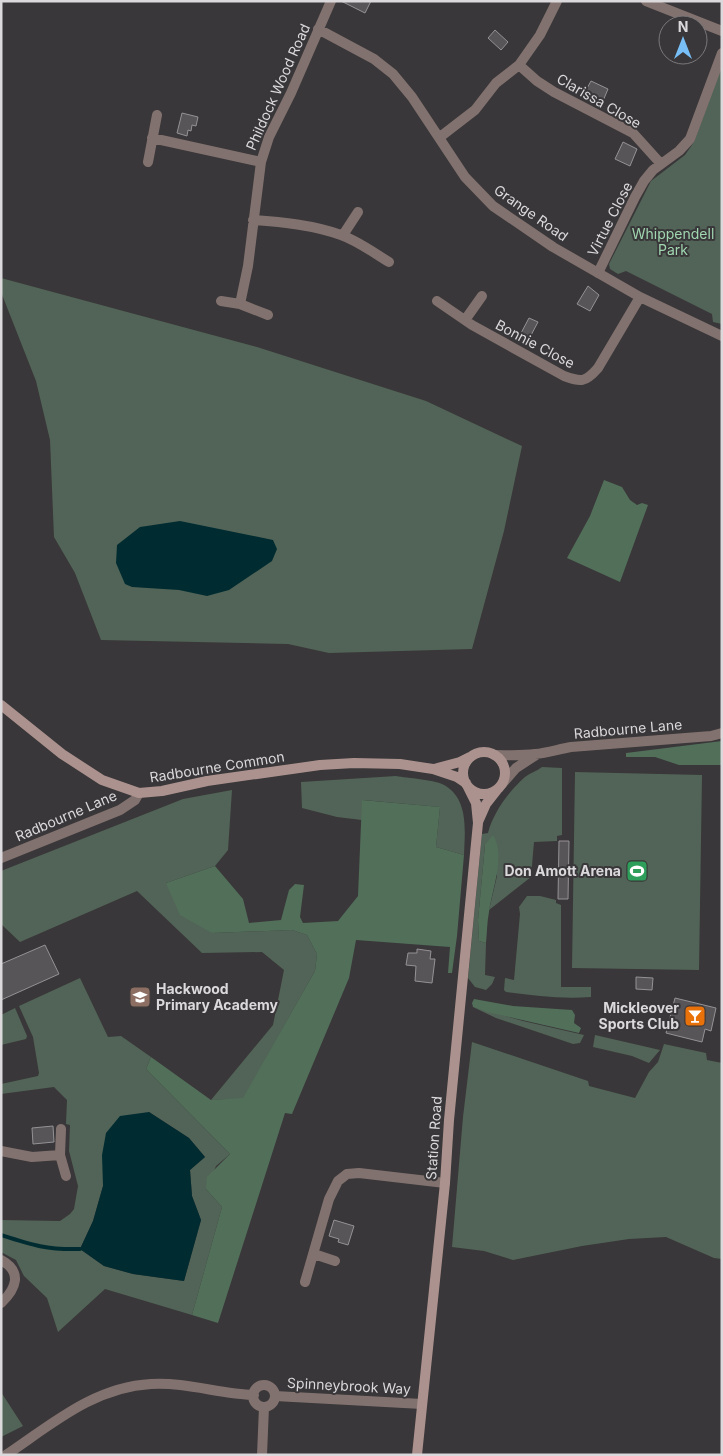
<svg xmlns="http://www.w3.org/2000/svg" width="723" height="1456" font-family="Inter,sans-serif">
<style>
.green{fill:#526457;fill-rule:evenodd}
.forest{fill:#526f5a}
.water{fill:#002c31}
.lines{fill:none;stroke-linecap:round;stroke-linejoin:round}
.stream{stroke:#002c31;stroke-width:4}
.building{fill:#585558;stroke:#959295}
.minor{stroke:#82726f;stroke-width:10}
.tertiary{stroke:#82726f;stroke-width:10}
.secondary{stroke:#ac928e;stroke-width:10}
.labels{text-anchor:middle;stroke-width:4;stroke-linejoin:round;paint-order:stroke}
.street-label{font-size:14px;fill:#dbd9db;stroke:#393739}
.park-label{font-size:14px;fill:#a0d6b0;stroke:#393739}
.poi-label{font-size:14px;font-weight:bold;fill:#dbd9db;stroke:#393739;text-anchor:end}
</style>
<rect width="100%" height="100%" fill="#393739"/>
<path class="green" d="M722,65v259l-9,-2 -1,-8 -86,-43 -8,3 -8,-5 -1,-5 42,-83 34,-26 9,-13z
M1,278l256,69 169,54 96,45 -18,85 -32,118 -143,4 -41,-9 -187,-4 -26,-67 -21,-36 -4,-97 -14,-59 -35,-89z
M542,767l20,1v67l-5,1v5l-23,1 -3,35 -42,33 8,-34 -12,-31 -7,75 1,21 7,2 -1,32 10,2 -3,7 -6,6 -11,-3 -7,-9 14,-144 6,-1c5,-20 21,-42 37,-56 5,-4 12,-6 17,-10z
M575,772l127,3 -3,195 -127,-2z
M396,776c12,2 37,4 46,8 27,13 23,46 22,71l-28,-8 4,-40 -77,-7 -1,20 -25,-3 -35,-9 -1,-26z
M232,790l-4,60 -13,16 -49,17 46,50 80,-3 15,5 10,19 -2,17 -72,128 -32,1 62,-75 11,-55 -22,-18 -60,1 -65,-62 -117,51 -19,-18v-53l182,-72z
M527,896h13l16,4v3l5,2v82h30v10c-29,2 -56,-1 -85,-5l-2,-2 1,-12 9,2 6,-66 -1,-7z
M80,978l28,59 13,-1 30,21 -5,12 84,85 -14,12 -10,23 16,18 -30,108 -87,-26 -47,43 -11,-34 -23,-22 -8,-16 -15,-8v-32l59,1 10,-7 4,-5 4,-23 -9,-35 1,-26 -4,-1 1,-24 -13,-13 -53,7v-10l37,-8 1,-3 -6,-36 -14,-31zM149,1112l40,26 16,19 -15,13 2,26 9,24 -17,61 -51,-7 -29,-8 -24,-17 13,-28 10,-35z
M473,1007l50,14 61,14 -4,8 -7,1 -77,-26z
M15,1008l12,28 -1,3 -25,6v-30z
M595,1035l65,15 -11,13 -17,-7 -39,-9z
M472,1042l116,39 1,5 46,12 14,-26 9,-10 6,-18 42,9 1,7 15,3v196l-8,-1 -48,-21 -37,2 -47,7 -69,14 -29,-9 -32,-4 11,-130z
M1,1392l22,34 -22,11z"/>
<path class="forest" d="M604,480l18,7 8,13 7,5 5,-2 6,2 -28,77 -53,-24 23,-42z
M722,741v24h-43l-24,-8h-29v-4z
M362,800l78,7 -4,40 28,8 -7,81 -5,37h-4l2,-26 -94,-7 -7,38 -57,136 -7,-1 -67,210 -26,-8 30,-108 -16,-18 1,-12 23,-23 -84,-85 5,-12 60,43 32,-2 72,-127 2,-17 -10,-19 -15,-5 -80,3 -32,-18 -14,-32 49,-17 28,33 6,24 32,-3 8,-30 6,-6 9,1 -4,32 3,6 35,-2 20,-25z
M493,835c13,21 -1,54 -4,77 -2,10 -2,21 -3,31l-7,-2 -1,-21 7,-75z
M474,999l39,7 59,4 3,5 -1,8 7,5 -2,5 -92,-21 -14,-5 -1,-4z"/>
<path class="water" d="M180,521l93,19 4,9 -5,12 -43,29 -22,6 -28,-6 -47,-3 -7,-3 -9,-21 1,-18 23,-18z
M149,1112l40,26 16,19 -15,13 2,26 9,24 -17,61 -51,-7 -29,-8 -24,-17 13,-28 10,-35 -1,-31 4,-22 14,-17z"/>
<g class="lines">
<path class="stream" d="M1,1235c31,10 46,15 79,14"/>
</g>
<path class="building" d="M341,1h30l-6,12z
M495,30l13,12 -7,8 -13,-12z
M591,81l17,8 -5,12 -18,-9z
M182,113l16,4 -2,9 -4,-1 -1,6 -3,-1 -1,6 -10,-3z
M623,142l14,7 -7,17 -15,-7z
M588,286l11,9 -9,16 -13,-7z
M529,318l9,4 -9,17 -9,-4z
M559,841h10l-1,58h-10z
M45,945l14,29 -58,26v-36z
M417,949l14,2 -1,8h5l-3,24 -17,-2 1,-15 -10,-1 2,-12h9z
M636,977l17,1 -1,12 -16,-1z
M675,998l41,10 -5,23 -6,-2 -3,13 -36,-9z
M53,1126l1,16 -21,2 -1,-16z
M334,1220l20,6 -6,19 -10,-3 1,-3 -10,-3z"/>
<g class="lines">
<path class="minor" d="M646,1l76,30
M318,29l56,30 19,15 19,23 53,80 28,29 60,41 87,50 82,39
M519,65l18,16 17,11 79,41 28,31
M440,137l35,-27 21,-27 23,-18 21,-30 17,-34
M152,138l109,24
M148,162l9,-47
M253,220c29,2 60,5 88,15 17,6 33,18 48,27
M343,235l15,-23
M598,273l37,-76 9,-16 9,-11 26,-19 11,-12 32,-86
M221,301l19,3 28,11
M437,301l35,24 92,51c17,6 21,7 34,-8l42,-71
M240,304l8,-38 13,-104 8,-25 22,-44 40,-92
M465,320l17,-24
M61,1129l-1,26 6,21
M1,1151l31,6 28,-2
M314,1254l21,7
M1,1260c22,12 15,29 0,43
M305,1282l24,-83 9,-18 9,-7 12,-1 86,10
M253 1396a11 11 0 1 1 22 0a11 11 0 1 1-22 0Z
M275,1396l147,8
M6,1455c46,-31 88,-68 145,-71 35,-2 69,10 103,11
M262,1455l2,-48"/>
<path class="tertiary" d="M494,755c14,0 27,1 41,-1 12,-1 24,-5 36,-7l140,-11 11,-3
M502,784l14,-16 20,-13
M1,858l119,-48 15,-10 4,-7"/>
<path class="secondary" d="M1,705l61,49 40,26 37,13 23,-2 45,-10 113,-16 34,-2 46,1 33,5 24,8 9,6
M463 773a21 21 0 1 1 42 0a21 21 0 1 1-42 0Z
M434,769l26,-7 10,-5
M478,822l8,-18 11,-14
M417,1455l28,-272 4,-63 29,-297 -2,-20 -9,-18"/>
</g>
<defs>
<g id="stadium-square" transform="scale(1.125)"><rect x="-9" y="-9" width="18" height="18" rx="4" fill="#2e9e5b" stroke="#393739"/><path d="M0-5a6.5 5 0 1 0 0 10a6.5 5 0 1 0 0-10ZM-3.5-1.8h7v3.6h-7Z" fill="#fff"/></g>
<g id="school-square" transform="scale(1.125)"><rect x="-9" y="-9" width="18" height="18" rx="4" fill="#8d6e63" stroke="#393739"/><path d="M0-5L7-2L0 1L-7-2ZM-4 1L0 2.5L4 1V4Q0 6-4 4Z" fill="#fff"/></g>
<g id="bar-square" transform="scale(1.125)"><rect x="-9" y="-9" width="18" height="18" rx="4" fill="#e8710a" stroke="#393739"/><path d="M-6-5H6L.8 .8V4.5H3.5V6h-7V4.5H-.8V.8Z" fill="#fff"/></g>
</defs>
<g fill-rule="evenodd">
<use href="#stadium-square" x="637" y="871"/>
<use href="#school-square" x="140" y="997"/>
<use href="#bar-square" x="695" y="1016"/>
</g>
<g class="labels">
<g class="street-label">
<text transform="translate(278 87) rotate(-66)" y="5">Phildock Wood Road</text>
<text transform="translate(599 101) rotate(30)" y="5">Clarissa Close</text>
<text transform="translate(531 213) rotate(35)" y="5">Grange Road</text>
<text transform="translate(610 219) rotate(-63)" y="5">Virtue Close</text>
<text transform="translate(535 344) rotate(28)" y="5">Bonnie Close</text>
<text transform="translate(628 729) rotate(-5)" y="5">Radbourne Lane</text>
<text transform="translate(217 767) rotate(-9)" y="5">Radbourne Common</text>
<text transform="translate(66 816) rotate(-23)" y="5">Radbourne Lane</text>
<text transform="translate(434 1138) rotate(-86)" y="5">Station Road</text>
<text transform="translate(349 1386) rotate(3)" y="5">Spinneybrook Way</text>
</g>
<g class="park-label">
<text x="673" y="239">Whippendell<tspan x="673" dy="16">Park</tspan></text>
</g>
<g class="poi-label">
<text x="621" y="876">Don Amott Arena</text>
<text x="156" y="994" text-anchor="start">Hackwood<tspan x="156" dy="16">Primary Academy</tspan></text>
<text x="679" y="1013">Mickleover<tspan x="679" dy="16">Sports Club</tspan></text>
</g>
</g>
<rect width="723" height="1456" fill="none" stroke="#dbd9db" stroke-width="5"/>
<g transform="translate(683 40)"><circle r="24" fill="#393739" stroke="#7a787a"/>
<path d="M0-4L9 19L0 12L-9 19Z" fill="#78bff7"/>
<text y="-8" font-size="14" font-weight="bold" text-anchor="middle" fill="#dbd9db">N</text>
</g>
</svg>
